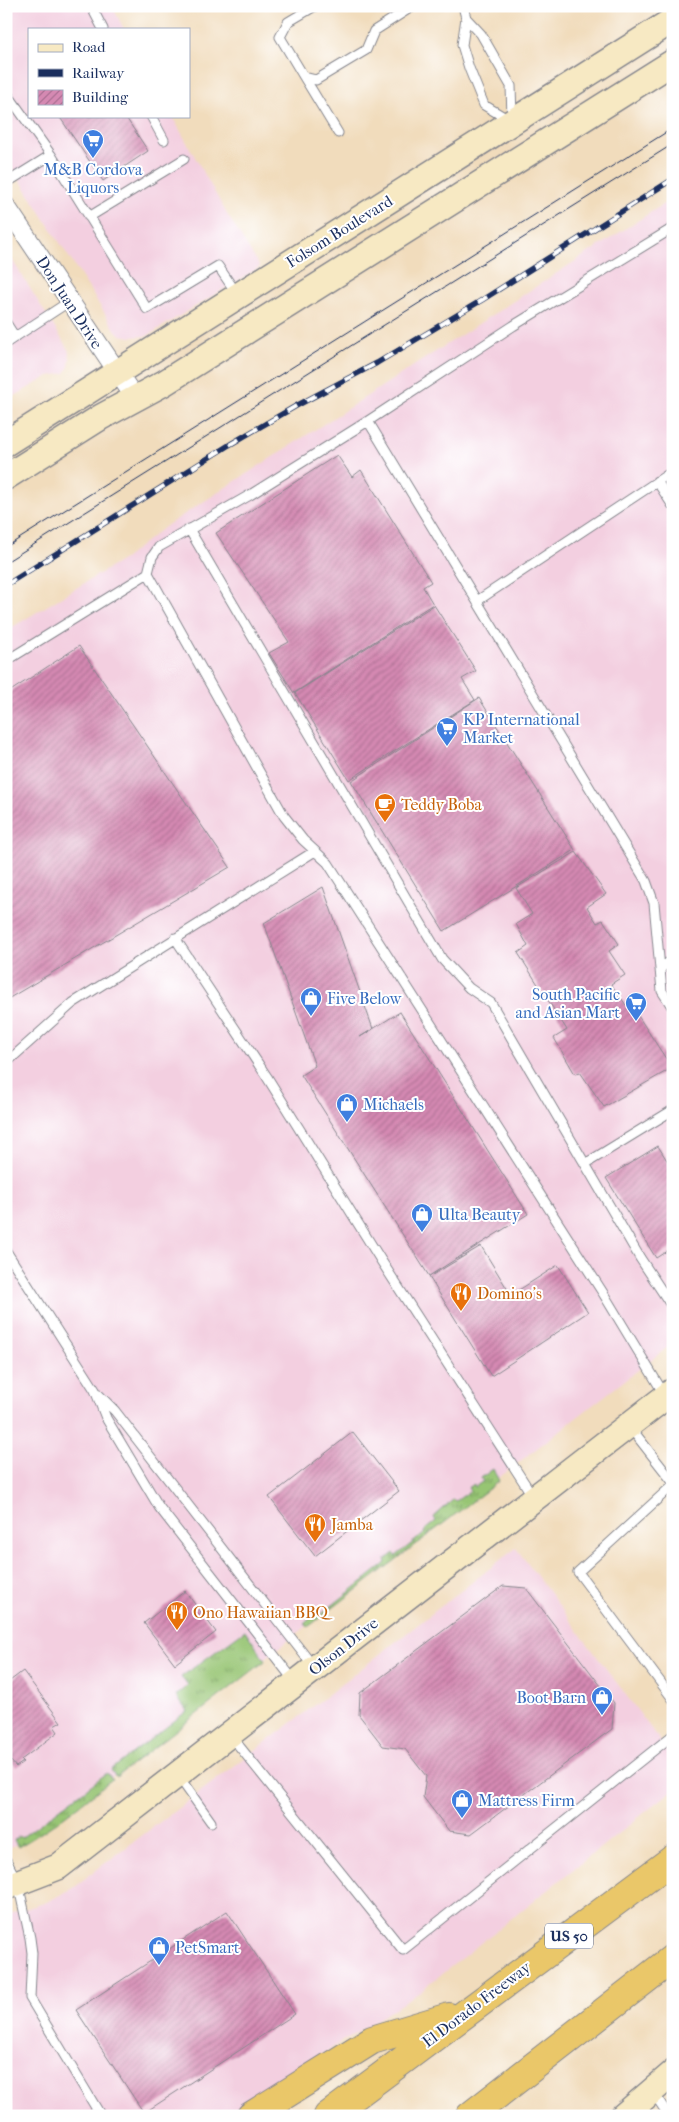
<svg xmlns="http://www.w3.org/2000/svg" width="679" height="2122" font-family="'IM FELL French Canon',serif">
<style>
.built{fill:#f3cfe0}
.grass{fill:url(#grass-tufts);stroke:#597a68}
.building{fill:url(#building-hatch)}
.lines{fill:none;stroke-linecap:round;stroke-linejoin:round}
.lane-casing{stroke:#86868d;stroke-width:11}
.street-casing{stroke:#86868d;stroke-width:20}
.secondary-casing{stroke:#86868d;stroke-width:28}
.highway-casing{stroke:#86868d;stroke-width:30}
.lane{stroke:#fff;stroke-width:9}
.street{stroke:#fff;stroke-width:18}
.secondary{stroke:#f7e9c3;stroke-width:25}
.highway{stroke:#eac769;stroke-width:28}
.tram{stroke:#1b2f5e;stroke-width:1}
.rail-casing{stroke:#1b2f5e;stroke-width:5.5}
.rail{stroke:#fff;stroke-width:4;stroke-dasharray:11;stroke-linecap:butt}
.labels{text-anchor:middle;stroke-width:4;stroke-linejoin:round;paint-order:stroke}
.shield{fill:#fff;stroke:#5f6d8e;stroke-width:1}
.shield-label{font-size:15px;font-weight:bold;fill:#1b2f5e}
.shop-label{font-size:16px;fill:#366cbe;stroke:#fff;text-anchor:start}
.street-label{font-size:16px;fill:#1b2f5e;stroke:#fff}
.food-label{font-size:16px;fill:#c56008;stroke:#fff;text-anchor:start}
</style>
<defs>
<pattern id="grass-tufts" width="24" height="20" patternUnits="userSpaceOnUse" patternTransform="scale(1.25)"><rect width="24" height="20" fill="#97c573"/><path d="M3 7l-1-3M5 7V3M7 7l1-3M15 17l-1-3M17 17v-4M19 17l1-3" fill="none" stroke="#7aa062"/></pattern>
<pattern id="building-hatch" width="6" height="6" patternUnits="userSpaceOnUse" patternTransform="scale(1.25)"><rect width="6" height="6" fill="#d589b2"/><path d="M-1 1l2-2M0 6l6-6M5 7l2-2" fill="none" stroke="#ac7094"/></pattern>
</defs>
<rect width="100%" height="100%" fill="#fff"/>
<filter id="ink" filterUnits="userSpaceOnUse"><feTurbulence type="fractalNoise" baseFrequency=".02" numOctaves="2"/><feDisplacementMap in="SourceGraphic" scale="10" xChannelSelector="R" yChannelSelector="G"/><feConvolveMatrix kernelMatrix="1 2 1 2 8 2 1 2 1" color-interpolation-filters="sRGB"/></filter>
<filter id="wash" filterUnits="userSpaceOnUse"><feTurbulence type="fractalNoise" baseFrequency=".0096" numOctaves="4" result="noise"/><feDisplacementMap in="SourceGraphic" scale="20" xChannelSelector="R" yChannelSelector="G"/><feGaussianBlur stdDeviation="1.12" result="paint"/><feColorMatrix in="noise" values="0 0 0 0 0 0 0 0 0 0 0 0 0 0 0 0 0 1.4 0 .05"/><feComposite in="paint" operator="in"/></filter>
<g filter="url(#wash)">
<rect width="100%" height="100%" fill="#f1dcbc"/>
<path class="built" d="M6,6h106l12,23h-95v87h143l56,100 32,51 -113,69 -17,1 -9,-2 -5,-4 -110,-173z
M673,198v1145l-640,495 -27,11v-1218l118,-72 39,-31z
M6,250l62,99 2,9 -1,8 -4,7 -16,3 -43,25z
M516,1548l157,210v32l-259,206 -189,120h-219v-201l41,-13 24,-13 227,-171z"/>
<path class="grass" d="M493,1469l6,12 -191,146 -4,-4 13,-11 3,3 66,-52 -1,-3 9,-7 2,3 30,-24 -1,-2 11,-9 -2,-4 20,-18 2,2 14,-10 -2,-3 6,-4 1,3 8,-6 -2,-3z
M245,1630l20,31 -149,116 -5,-7 76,-59 -11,-15 12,-10 -7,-9z
M107,1773l5,6c-30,24 -60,49 -94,68l-4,-7 5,-4 2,2z"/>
<g id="blocks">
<path class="building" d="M59,116h66l23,35 -45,30z
M337,455l15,22 9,-7 70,112 -8,5 10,17 -139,89 -25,-40 20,-11 -73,-109z
M434,605l42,66 -14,8 13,21 -126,80 -54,-87z
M79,646l151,221 -224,133v-306z
M479,698l96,152 -131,81 -93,-150z
M576,852l30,42 -19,13 10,16 6,-3 16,24 -10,7 16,24 -14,9 15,21 3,-3 43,66 -68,39 -24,-35 -5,2 -21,-36 13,-8 -49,-77 10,-7 -12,-22 16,-10 -16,-26z
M323,887l50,142 -13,8 40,-25 128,202 -99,62 -128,-201 14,-9 -51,-143z
M658,1146l15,24v77l-17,11 -50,-80z
M481,1246l30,49 47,-30 30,47 -97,64 -62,-99z
M353,1432l46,59 -84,65 -46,-59z
M503,1586l23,2 88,115 -2,26 -141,105 -22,-3 -26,-34 3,-21 -21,-27 -22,-3 -24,-31 1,-22z
M185,1591l31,41 -41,32 -31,-41z
M23,1671l38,51 -7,4 4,6 -37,28 2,2 -7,5 -5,-6 -5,4v-81z
M227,1911l68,103 -151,99 -68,-103z"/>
</g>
</g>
<g filter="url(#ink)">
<use href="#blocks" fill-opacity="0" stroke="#86868d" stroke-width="1"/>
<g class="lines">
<g class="lane-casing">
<path id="lane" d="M91,6l12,23
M315,6l-27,16 -8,15 24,40 12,3 50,-30 8,-19 39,-25
M463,6l3,12 -4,27 7,23 15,37 25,15
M466,18l15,16 30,52 1,32
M304,77l34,56
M6,92l45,63 -45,28
M151,116l13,24
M51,155l96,154 71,-43 19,28
M89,217l95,-58
M6,323l9,14 -9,6
M15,337l55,-36
M368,421l278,460 8,22 8,88 11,17
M657,481l16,25
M189,529l253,430 27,29 22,15 149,255 33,50
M148,573l136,243 19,24 25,23 275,430 61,101
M477,601l196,-130
M6,661l142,-88 4,-16 7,-10 91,-52 118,-74 145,-95 160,-98
M175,938l92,139 115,185 152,236
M660,969l13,-10
M6,1063l67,-60 242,-152
M585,1164l88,-54
M6,1251l89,139 11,28 53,89 136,175
M664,1294l9,-6
M98,1394l17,17 198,255
M630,1427l43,55
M673,1485l-95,87 95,127
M231,1736l172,214 270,-215
M179,1777l32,45
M6,1860l12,23 12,55 2,15 -2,45 71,118
M653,2092l16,24"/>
</g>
<g class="street-casing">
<path id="street" d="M6,206l129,192"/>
</g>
<g class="secondary-casing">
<path id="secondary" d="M6,443l667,-423
M6,477l95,-60 63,-34 509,-321
M6,1887l52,-20 615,-476
M623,2116l50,-43"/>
</g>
<g class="highway-casing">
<path id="highway" d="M251,2116l121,-76 77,-23
M328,2116l345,-257
M470,2116l203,-158"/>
</g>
<use href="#lane" class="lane"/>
<use href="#street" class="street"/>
<use href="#secondary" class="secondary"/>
<use href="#highway" class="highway"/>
<path class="tram" d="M6,547l667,-419
M6,562l667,-418"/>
<g class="rail-casing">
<path id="rail" d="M6,585l223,-140 67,-39 81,-43 105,-63 191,-121"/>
</g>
<use href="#rail" class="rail"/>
</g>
</g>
<defs>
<g id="supermarket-pin" transform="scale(1.125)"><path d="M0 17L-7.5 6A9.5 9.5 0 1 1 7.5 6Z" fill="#3f7fe0" stroke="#fff"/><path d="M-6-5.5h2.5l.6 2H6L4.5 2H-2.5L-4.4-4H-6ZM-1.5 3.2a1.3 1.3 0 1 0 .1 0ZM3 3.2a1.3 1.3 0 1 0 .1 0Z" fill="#fff"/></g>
<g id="cafe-pin" transform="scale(1.125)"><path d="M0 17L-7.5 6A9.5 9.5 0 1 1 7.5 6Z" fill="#e8710a" stroke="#fff"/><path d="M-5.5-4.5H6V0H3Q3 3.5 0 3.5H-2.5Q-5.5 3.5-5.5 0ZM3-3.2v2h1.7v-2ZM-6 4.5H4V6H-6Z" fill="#fff"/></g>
<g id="shop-pin" transform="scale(1.125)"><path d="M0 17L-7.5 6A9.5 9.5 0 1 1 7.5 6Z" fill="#3f7fe0" stroke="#fff"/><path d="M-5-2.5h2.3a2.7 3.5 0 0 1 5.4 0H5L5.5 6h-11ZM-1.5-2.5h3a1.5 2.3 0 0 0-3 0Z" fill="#fff"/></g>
<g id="restaurant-pin" transform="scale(1.125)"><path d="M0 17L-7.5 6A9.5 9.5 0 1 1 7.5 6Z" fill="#e8710a" stroke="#fff"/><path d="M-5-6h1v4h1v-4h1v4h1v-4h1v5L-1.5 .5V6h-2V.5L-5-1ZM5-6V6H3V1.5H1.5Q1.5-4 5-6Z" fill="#fff"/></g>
</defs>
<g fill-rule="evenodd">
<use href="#supermarket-pin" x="93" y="140"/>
<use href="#supermarket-pin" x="447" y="728"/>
<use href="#cafe-pin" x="385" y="804"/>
<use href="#shop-pin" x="311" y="998"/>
<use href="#supermarket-pin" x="636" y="1003"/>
<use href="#shop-pin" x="347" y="1104"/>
<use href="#shop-pin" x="422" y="1214"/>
<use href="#restaurant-pin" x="461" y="1293"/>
<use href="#restaurant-pin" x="315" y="1524"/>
<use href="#restaurant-pin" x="177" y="1612"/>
<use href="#shop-pin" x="602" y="1697"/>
<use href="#shop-pin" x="462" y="1800"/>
<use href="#shop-pin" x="159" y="1947"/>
</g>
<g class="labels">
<rect class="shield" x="545" y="1923.5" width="48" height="25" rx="4"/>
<g class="shield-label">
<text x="569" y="1941">US 50</text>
</g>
<g class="shop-label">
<text x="93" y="175" text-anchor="middle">M&amp;B Cordova<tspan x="93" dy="18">Liquors</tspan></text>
<text x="463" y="725">KP International<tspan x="463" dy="18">Market</tspan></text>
<text x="620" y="1000" text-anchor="end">South Pacific<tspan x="620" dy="18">and Asian Mart</tspan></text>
<text x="327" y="1004">Five Below</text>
<text x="363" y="1110">Michaels</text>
<text x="438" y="1220">Ulta Beauty</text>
<text x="586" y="1703" text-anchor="end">Boot Barn</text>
<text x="478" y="1806">Mattress Firm</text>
<text x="175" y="1953">PetSmart</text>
</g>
<g class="street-label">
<text transform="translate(339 231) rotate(-32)" y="6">Folsom Boulevard</text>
<text transform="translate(70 302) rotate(57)" y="6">Don Juan Drive</text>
<text transform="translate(343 1646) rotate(-38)" y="6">Olson Drive</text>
<text transform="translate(476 2004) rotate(-37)" y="6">El Dorado Freeway</text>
</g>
<g class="food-label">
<text x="401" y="810">Teddy Boba</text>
<text x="477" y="1299">Domino's</text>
<text x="331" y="1530">Jamba</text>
<text x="193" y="1618">Ono Hawaiian BBQ</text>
</g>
</g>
<rect width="679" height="2122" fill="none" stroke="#fff" stroke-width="25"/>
<rect x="28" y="28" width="162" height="90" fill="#ffffff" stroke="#a4acbf"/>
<rect x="38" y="44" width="25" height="8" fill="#f7e9c3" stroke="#a4acbf"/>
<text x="72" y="52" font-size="15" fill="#1b2f5e">Road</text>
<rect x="38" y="69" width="25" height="8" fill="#1b2f5e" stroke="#a4acbf"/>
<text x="72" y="78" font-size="15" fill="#1b2f5e">Railway</text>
<rect x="38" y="90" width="25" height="15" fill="url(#building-hatch)" stroke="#a4acbf"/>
<text x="72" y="102" font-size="15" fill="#1b2f5e">Building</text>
</svg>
